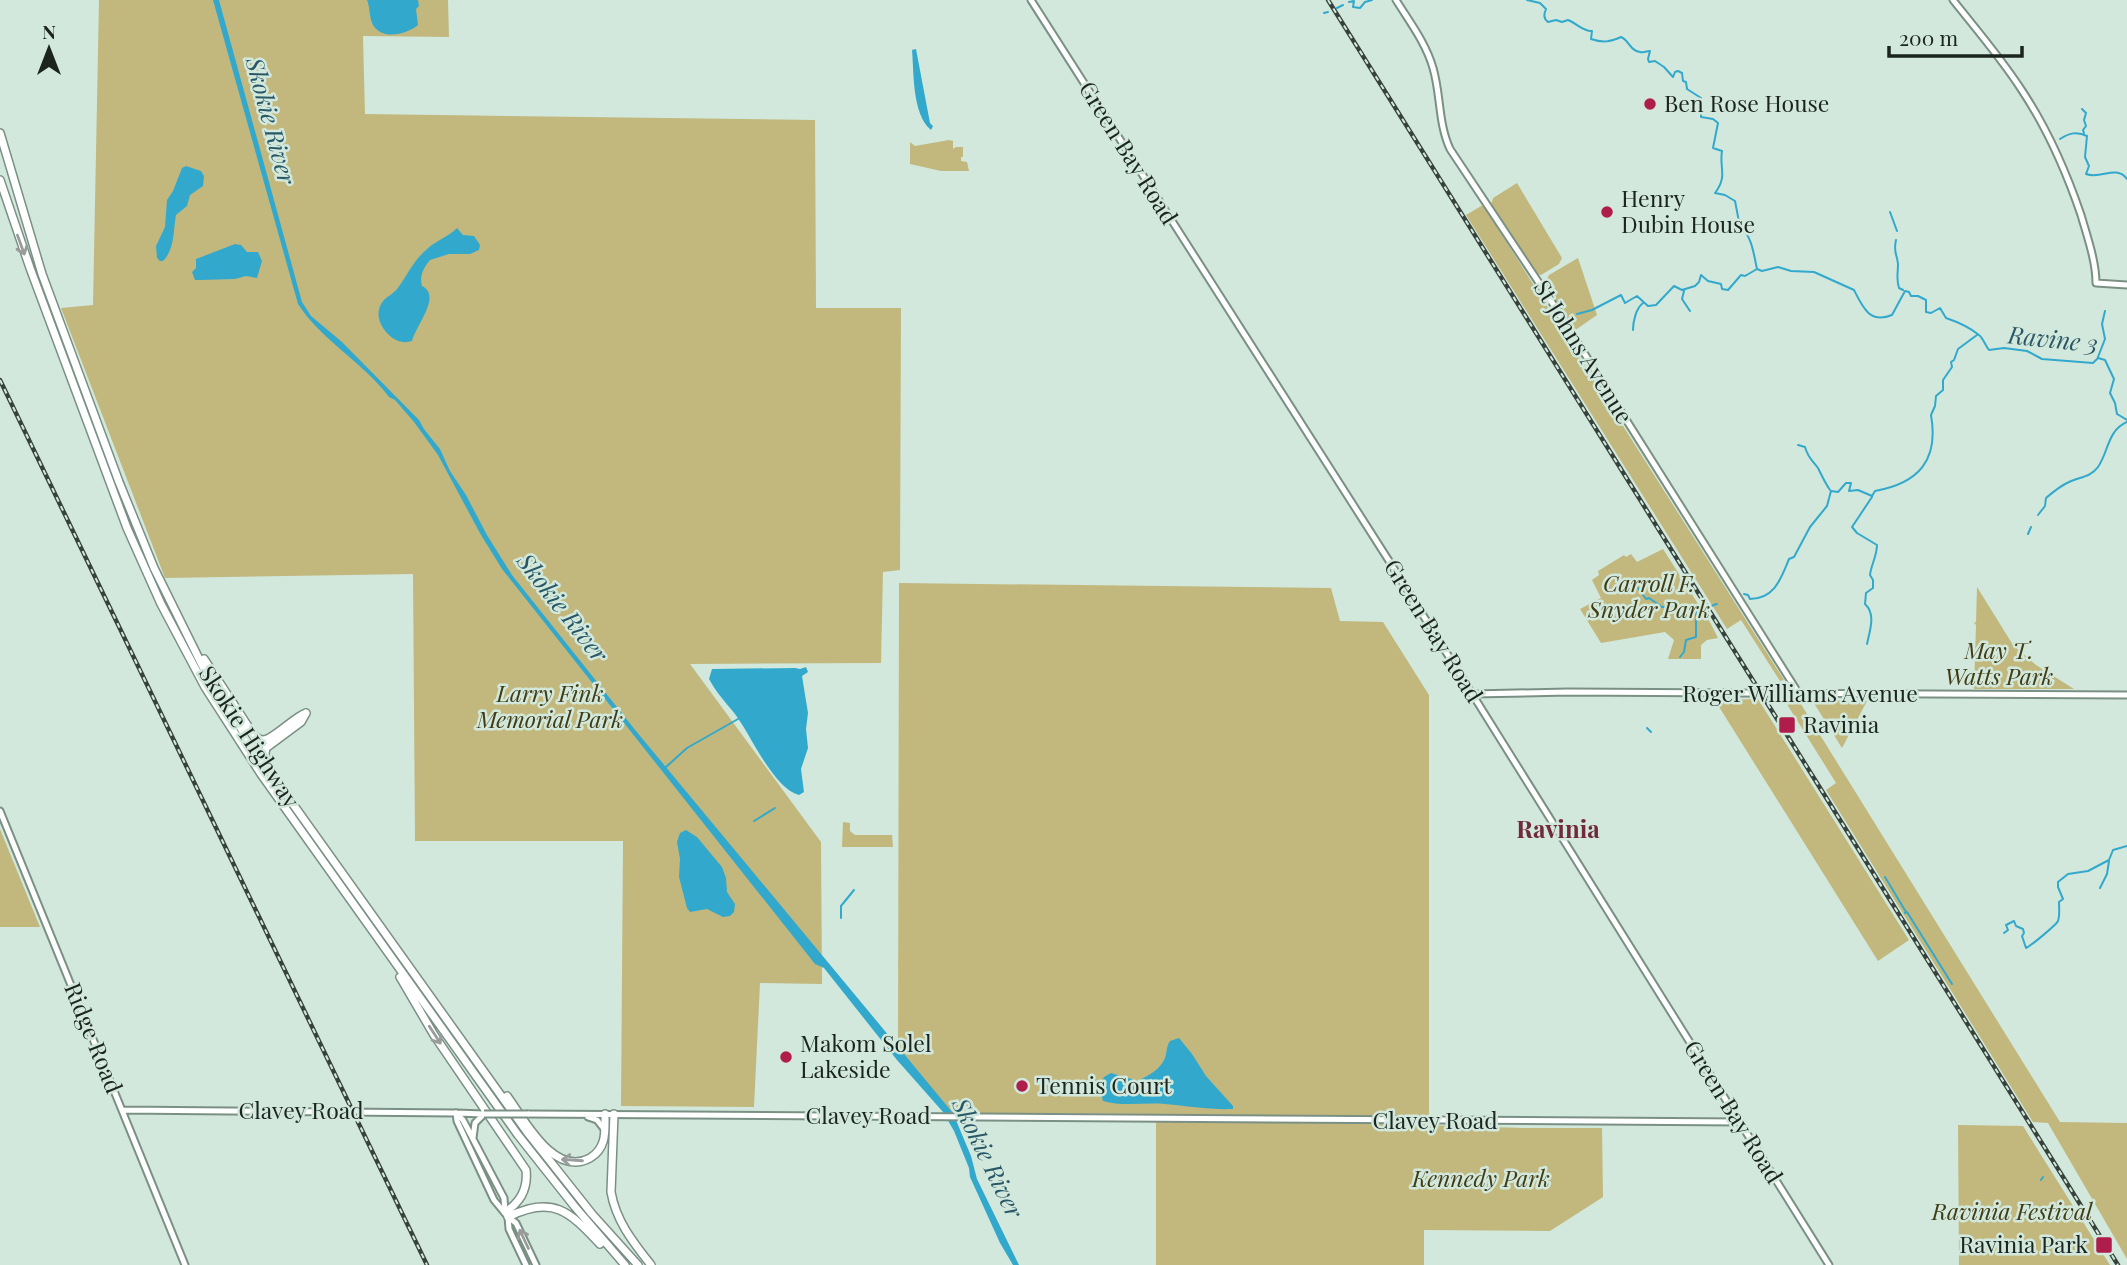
<svg xmlns="http://www.w3.org/2000/svg" width="2127" height="1265" font-family="'Playfair Display',serif">
<style>
.green{fill:#c2b87d}
.water{fill:#32a9cc}
.lines{fill:none;stroke-linecap:round;stroke-linejoin:round}
.stream{stroke:#32a9cc;stroke-width:2}
.tertiary-casing{stroke:#7b9085;stroke-width:9}
.secondary-casing{stroke:#7b9085;stroke-width:9}
.motorway-casing{stroke:#7b9085;stroke-width:10}
.tertiary{stroke:#fff;stroke-width:5}
.secondary{stroke:#fff;stroke-width:5}
.motorway{stroke:#fff;stroke-width:7}
.rail-casing{stroke:#37423c;stroke-width:4.5}
.rail{stroke:#d2e8dc;stroke-width:2;stroke-dasharray:5;stroke-linecap:butt}
.secondary-bridge-casing{stroke:#7b9085;stroke-width:9;stroke-linecap:butt}
.secondary-bridge{stroke:#fff;stroke-width:5}
.oneway{stroke:#989c9a}
.poi-dot{fill:#af1d4c;stroke:#d2e8dc;stroke-width:2.5}
.labels{text-anchor:middle;stroke-width:5;stroke-linejoin:round;paint-order:stroke}
.poi-label{font-size:23px;fill:#1b241f;stroke:#d2e8dc;text-anchor:start}
.street-label{font-size:23px;fill:#1b241f;stroke:#d2e8dc}
.park-label{font-size:23px;font-style:italic;fill:#423c15;stroke:#d2e8dc}
.water-label{font-size:24px;font-style:italic;fill:#285867;stroke:#d2e8dc}
.neighbourhood-label{font-size:24px;font-weight:bold;fill:#702a3a;stroke:#d2e8dc}
</style>
<rect width="100%" height="100%" fill="#d2e8dc"/>
<path class="green" d="M99,0h349l1,37 -86,-1 2,78 450,6 1,188h85l-1,262 -17,2 -2,91 -191,1 131,178 1,142 -62,-1 -6,124 -133,-1 2,-265h-208l-2,-267 -248,4 -104,-270 32,-3z
M949,140l4,1v8l3,-2h7v10h-2v4l6,1 2,9h-28l-31,-7v-22l5,4z
M1517,183l45,75 -3,6 -18,11 -4,-1 -46,-69 2,-7z
M1483,205l301,475 -4,1 -39,-61 -14,9 -261,-414z
M1578,258l19,57 -23,16 -30,-46 5,-10z
M1663,549l48,75 7,14 -11,2 -6,5v14h-33l6,-19 -9,-8 -64,11 -21,-34 21,-11 -9,-18 7,-5 -1,-4 26,-16 2,2 5,-3 6,8z
M899,583l432,5 9,33 43,1 46,73v419l-4,11 98,3h79l1,69 -53,34 -126,-1v35h-268v-151l-203,-1 -55,-64z
M1977,587l36,58 23,20 38,24h-100l2,-64 -2,-2 2,-1z
M1758,699l151,241 -31,21 -162,-259 3,-2z
M1812,700l55,1 -25,47z
M1785,701h14l261,421 67,1v136l-79,-136 -15,-1 -207,-332 10,-7z
M843,822l7,1v8l5,4h37l1,12h-51z
M0,829l40,98h-40z
M1958,1125l65,1 87,139h-151z"/>
<path class="water" d="M213,0h6l83,302 9,14 31,26 77,78 5,9 16,20 10,22 16,24 21,40 25,40 124,156 317,382 18,43 6,23 42,86h-6l-13,-22 -30,-66 -1,-9 -15,-37 -11,-19 -46,-52 -73,-92 -9,-4 -313,-395 -21,-34 -43,-80 -24,-33 -19,-22 -6,-3c-26,-35 -68,-57 -91,-93z
M367,0h51l1,6 -3,3 2,16c-12,10 -38,16 -46,-2 -3,-8 -2,-16 -5,-23z
M916,49l14,74 3,3 -2,4c-19,-16 -17,-57 -19,-80z
M186,166l15,5 3,5 -1,10 -13,9 -3,11 -11,9c-3,16 -1,34 -13,46h-3l-3,-3 -1,-12 9,-19 2,-27 6,-9 9,-23z
M457,228l6,7 11,1 6,9 -1,5 -9,4h-21l-19,6c-6,7 -11,16 -8,26 20,10 -6,39 -10,55 -8,3 -18,0 -24,-7 -9,-9 -14,-23 -4,-34 4,-4 9,-6 13,-11 10,-13 16,-28 29,-39 9,-9 22,-13 31,-22z
M235,244l6,1 6,7h11l4,9 -5,17 -11,-2 -11,3 -35,1h-5l-3,-8 4,-4v-9z
M806,667l2,5 -6,4 6,37 -2,16 2,19 -7,21 3,23 -5,3c-26,-7 -48,-60 -64,-81 -9,-11 -19,-22 -26,-35l3,-10 83,-1 5,1z
M686,830l11,7 25,30 4,11 1,14 8,12 -1,8 -4,4 -7,1 -16,-8 -17,3 -3,-4 -8,-31 1,-18 -3,-17 3,-9z
M1179,1038l13,16 14,22 27,30v3c-23,1 -45,-3 -68,-5 -20,-2 -42,3 -62,-3l-4,-15 5,-9 7,-4 27,8c11,-6 22,-11 27,-23 2,-6 1,-11 5,-17z"/>
<g class="lines">
<path class="stream" d="M1527,0l13,3 6,6c-2,5 -3,9 2,13l8,-2 6,2 6,-2c8,3 16,12 24,11l-1,8c12,4 19,3 30,-2 8,3 9,14 19,15 3,1 6,-1 10,-1l-2,8 1,3 6,-1 9,6 9,10 2,-5 3,-1 4,2 1,8 3,1 1,7 14,9v19l12,2 5,4 -5,25 9,3c-3,17 6,25 -7,42l10,2 10,6 5,26c12,8 14,29 17,42
M1349,2l5,-1 -1,6 7,1 5,-6 7,-2
M1337,8l6,-3
M1324,13l4,-1
M2082,109l4,4 -2,7 2,6 -3,4 1,3
M2060,139c9,-6 17,-8 27,-3l-2,21 4,9 -3,8c15,6 30,-10 41,5
M1890,212l7,19
M1896,240c-3,13 1,13 2,24 0,9 -2,15 1,24l4,2
M1684,291l-2,8 8,12
M1577,314l15,-4 29,-15 4,8 12,-7 11,10 8,-1 18,-19 8,4 13,-4 4,-4 2,-7 7,6 13,3 1,5 6,1 13,-15 4,1 12,-7 5,2 16,-4 13,4 23,1 40,18c9,18 16,34 38,25l13,-24 4,1 2,4h7l8,4v12l5,1 9,-5 6,10c12,4 23,9 33,17 4,3 6,10 10,15l15,-2 23,3 15,8 51,4 5,-5 7,2 9,19 -4,14 5,10 2,11 10,6
M1633,330c0,-8 3,-22 10,-27
M2098,357l7,-18 -3,-15 3,-13
M1798,445l7,2c3,11 7,13 13,21 4,8 7,15 12,22
M2038,515l7,-9 1,-8c7,-6 14,-12 23,-16 10,-5 22,-5 29,-15 11,-16 9,-36 29,-45
M2028,534l3,-7
M1638,588l8,11 3,-1 13,9h13l5,6h16
M1744,594l4,1 2,4c25,0 31,-21 39,-40l5,-2 16,-30 17,-21 4,-15 7,1 8,-9h5l-2,8 9,-1 14,6 3,-5c44,-8 64,-31 56,-76l4,-9 1,-10 7,-6v-10l9,-13 -1,-5 3,-2 4,-11 19,-14
M1711,606l6,-2
M1867,644c3,-14 9,-30 -2,-40l1,-11 7,-5v-8l-3,-5c1,-10 7,-19 7,-30l-20,-12 -5,-6 20,-30
M1680,657l4,-5 2,-12 10,-3v-24l2,-2
M1647,728l4,4
M666,767l21,-19 51,-29
M754,821l21,-13
M1885,877l21,35
M2100,888l7,-14 2,-13
M1905,913l2,-1 45,72
M841,918v-12l13,-16
M2004,933l4,-3 -2,-5 8,-4 2,5 7,3 1,4 -2,3 4,12c6,-3 30,-23 32,-27 2,-6 1,-13 1,-19l4,-3 -5,-12v-5l10,-8 20,-3 21,-11 4,-10 14,-4
M2041,1180l2,-3"/>
<g class="tertiary-casing">
<path id="tertiary" d="M1396,0c13,21 30,43 37,68 8,27 5,55 17,81l107,161 242,384
M1953,0c23,29 48,58 68,89 26,39 45,82 60,126 6,21 15,46 15,68l31,2
M1472,694l96,-2 559,3
M0,811l185,454
M122,1110l334,3"/>
</g>
<g class="secondary-casing">
<path id="secondary" d="M1031,0l360,564 438,701
M456,1113l1,8 37,79 14,17 1,12 17,36
M456,1113l7,7 41,78 1,14
M456,1113l28,1
M528,1114l1213,8
M588,1117l9,3 7,9
M473,1138l2,-15 9,-9
M508,1217l8,6 20,42"/>
</g>
<g class="motorway-casing">
<path id="motorway" d="M0,133l42,141 77,208 35,86 50,101 51,82 272,381 65,82 46,51
M0,180l30,88 97,260 34,76 44,83 56,87 257,361 57,72 50,58
M204,659l49,75c3,3 6,6 10,6 10,0 31,-23 43,-27
M267,765l-2,-12 1,-5 35,-26 5,-9
M400,977l34,58 92,135c2,18 -5,32 -21,42
M507,1096c17,23 47,82 83,62 17,-10 15,-27 15,-44
M614,1114l-3,78c5,29 22,50 40,73
M508,1217c45,-22 61,-6 92,27"/>
</g>
<use href="#tertiary" class="tertiary"/>
<use href="#secondary" class="secondary"/>
<use href="#motorway" class="motorway"/>
<g class="rail-casing">
<path id="rail" d="M1328,0l790,1265
M0,380l427,885"/>
</g>
<use href="#rail" class="rail"/>
<g class="secondary-bridge-casing">
<path id="secondary-bridge" d="M484,1114h44"/>
</g>
<use href="#secondary-bridge" class="secondary-bridge"/>
</g>
<defs><path id="oneway-shaft" d="M-6 0H5M1.5-3L5.5 0L1.5 3" fill="none" stroke-width="1.6" stroke-linecap="round" stroke-linejoin="round" transform="scale(1.75)"/></defs>
<g class="oneway">
<use href="#oneway-shaft" transform="translate(21 245) rotate(70)"/>
<use href="#oneway-shaft" transform="translate(435 1035) rotate(57)"/>
<use href="#oneway-shaft" transform="translate(572 1160) rotate(-176)"/>
<use href="#oneway-shaft" transform="translate(524 1239) rotate(-115)"/>
</g>
<g class="poi-dot">
<circle cx="1650" cy="104" r="7"/>
<circle cx="1607" cy="212" r="7"/>
<rect x="1778" y="716" width="18" height="18" rx="3.5"/>
<circle cx="786" cy="1057" r="7"/>
<circle cx="1022" cy="1086" r="7"/>
<rect x="2095" y="1236" width="18" height="18" rx="3.5"/>
</g>
<g class="labels">
<g class="poi-label">
<text x="1664" y="112">Ben Rose House</text>
<text x="1621" y="207">Henry<tspan x="1621" dy="26">Dubin House</tspan></text>
<text x="1803" y="733">Ravinia</text>
<text x="800" y="1052">Makom Solel<tspan x="800" dy="26">Lakeside</tspan></text>
<text x="1036" y="1094">Tennis Court</text>
<text x="2088" y="1253" text-anchor="end">Ravinia Park</text>
</g>
<g class="street-label">
<text transform="translate(1128 153) rotate(58)" y="8">Green Bay Road</text>
<text transform="translate(1583 352) rotate(58)" y="8">St Johns Avenue</text>
<text transform="translate(1433 631) rotate(58)" y="8">Green Bay Road</text>
<text x="1800" y="702">Roger Williams Avenue</text>
<text transform="translate(249 737) rotate(57)" y="8">Skokie Highway</text>
<text transform="translate(93 1038) rotate(68)" y="8">Ridge Road</text>
<text x="301" y="1119">Clavey Road</text>
<text transform="translate(1733 1112) rotate(58)" y="8">Green Bay Road</text>
<text x="868" y="1124">Clavey Road</text>
<text x="1435" y="1129">Clavey Road</text>
</g>
<g class="park-label">
<text x="1649" y="592">Carroll F.<tspan x="1649" dy="26">Snyder Park</tspan></text>
<text x="1999" y="659">May T.<tspan x="1999" dy="26">Watts Park</tspan></text>
<text x="550" y="702">Larry Fink<tspan x="550" dy="26">Memorial Park</tspan></text>
<text x="1481" y="1187">Kennedy Park</text>
<text x="2012" y="1220">Ravinia Festival</text>
</g>
<g class="water-label">
<text transform="translate(270 121) rotate(75)" y="8">Skokie River</text>
<text transform="translate(2053 340) rotate(6)" y="8">Ravine 3</text>
<text transform="translate(562 608) rotate(52)" y="8">Skokie River</text>
<text transform="translate(987 1158) rotate(64)" y="8">Skokie River</text>
</g>
<g class="neighbourhood-label">
<text x="1558" y="838">Ravinia</text>
</g>
</g>
<g transform="translate(49 49)" stroke="#d2e8dc" stroke-width="5" paint-order="stroke">
<path d="M0-5L12 26L0 18L-12 26Z" fill="#1b241f"/>
<text y="-10" font-size="19" font-weight="bold" text-anchor="middle" fill="#1b241f">N</text>
</g>
<path d="M1889 46v10h133v-10" fill="none" stroke="#1b241f" stroke-width="3.5"/>
<text x="1899" y="46" font-size="21" fill="#1b241f" stroke="#d2e8dc" stroke-width="5" paint-order="stroke">200 m</text>
</svg>
